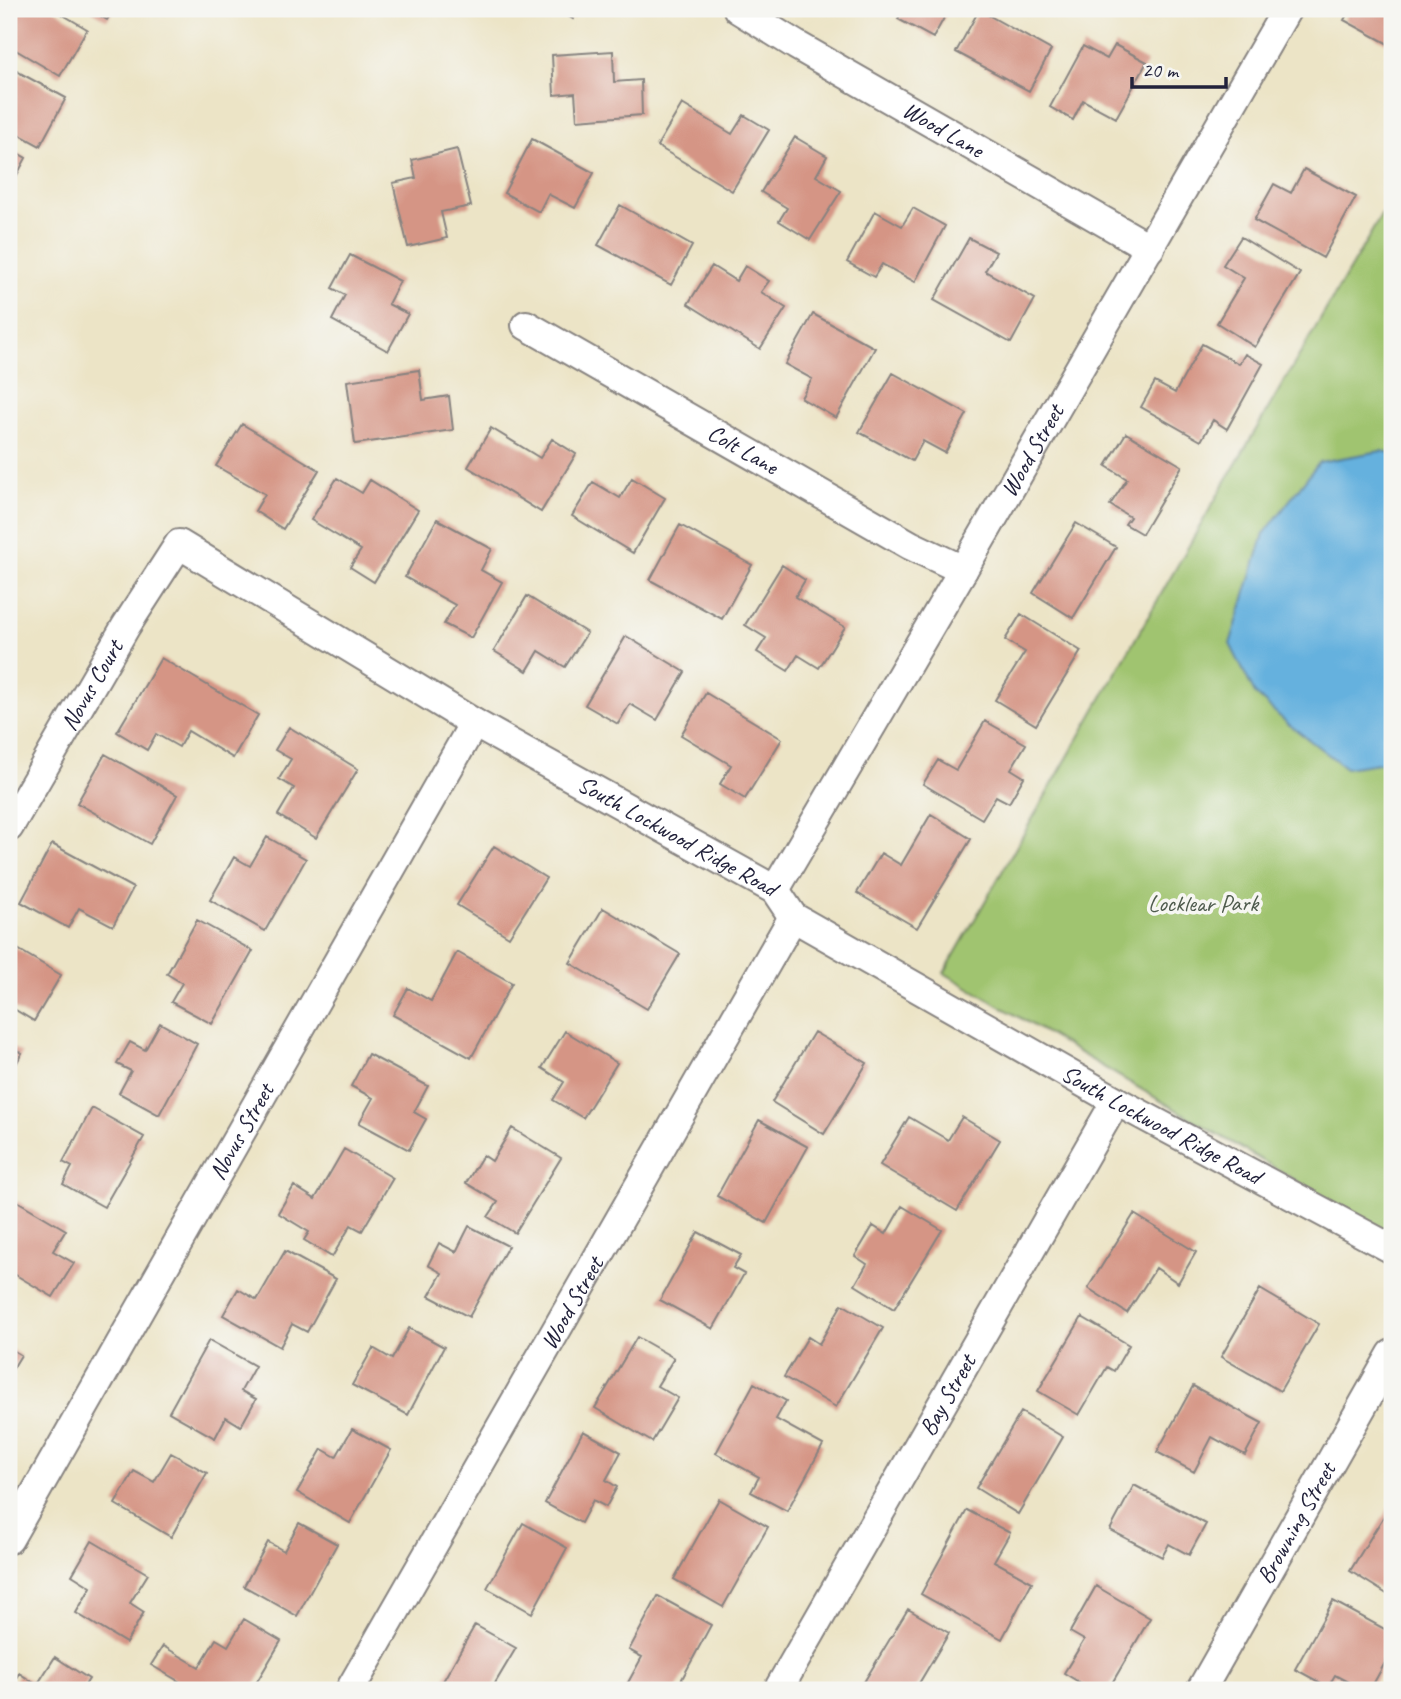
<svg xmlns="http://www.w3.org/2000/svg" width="1401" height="1699" font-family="Caveat,sans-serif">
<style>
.green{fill:#a0c46f;stroke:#617355;stroke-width:2}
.water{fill:#65b1de;stroke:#446a8c;stroke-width:2}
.building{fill:#d59585}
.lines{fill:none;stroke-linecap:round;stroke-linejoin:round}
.minor-casing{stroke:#878380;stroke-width:32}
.minor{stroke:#fff;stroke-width:28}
.labels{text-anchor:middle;stroke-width:7;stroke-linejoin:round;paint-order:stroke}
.street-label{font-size:24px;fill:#22223b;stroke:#f6f6f2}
.park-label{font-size:24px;fill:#4e5b4d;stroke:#f6f6f2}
</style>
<rect width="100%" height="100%" fill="#f6f6f2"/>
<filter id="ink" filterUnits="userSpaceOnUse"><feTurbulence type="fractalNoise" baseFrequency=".0143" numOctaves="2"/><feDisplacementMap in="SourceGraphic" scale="14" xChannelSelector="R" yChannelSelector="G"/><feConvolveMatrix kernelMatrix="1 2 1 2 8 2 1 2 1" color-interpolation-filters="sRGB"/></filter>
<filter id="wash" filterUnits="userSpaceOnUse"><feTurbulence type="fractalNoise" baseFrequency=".00686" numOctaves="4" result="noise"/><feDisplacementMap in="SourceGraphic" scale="28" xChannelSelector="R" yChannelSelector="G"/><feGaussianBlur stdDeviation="1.57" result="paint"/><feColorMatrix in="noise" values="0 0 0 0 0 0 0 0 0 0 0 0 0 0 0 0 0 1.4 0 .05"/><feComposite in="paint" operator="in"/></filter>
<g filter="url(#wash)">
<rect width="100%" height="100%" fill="#ece4c6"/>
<path class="green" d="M1389,202l3,3v1032l-448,-264 279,-487z"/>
<path class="water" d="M1381,451l11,2v308l-46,7 -59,-45 -32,-29 -25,-50 34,-110 55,-72z"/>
<g id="blocks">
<path class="building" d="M11,9h42l34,20 -27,47 -51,-30v-34z
M89,9h25l-7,11z
M557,9h22l-6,10z
M903,9h46l-16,29 -35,-19z
M1350,9h42v37l-48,-26z
M979,10l72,40 -22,41 -73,-39z
M1115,45l32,17 -31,56 -33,-18 -10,20 -23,-13 33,-61 24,13z
M613,51l1,31 27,-2 1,35 -65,5 -2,-27 -21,2 -2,-40z
M9,67l57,31 -26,48 -31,-17z
M682,104l50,30 12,-19 25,15 -37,61 -75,-45z
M795,137l32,19 -11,20 25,15 -31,49 -31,-19 8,-13 -26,-16z
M532,139l62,34 -19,35 -27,-14 -9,18 -35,-19z
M9,148l17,10 -17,32z
M457,149l14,57 -30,6 6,26 -39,9 -15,-64 23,-5 -4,-18z
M1304,169l52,28 -33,61 -69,-38 20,-36 17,9z
M620,205l72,41 -21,39 -73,-40z
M913,208l32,18 -30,56 -33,-18 -8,13 -27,-15 28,-51 27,15z
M1241,237l59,36 -45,74 -38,-24 27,-45 -21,-13z
M969,238l27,14 -11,19 50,28 -24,44 -77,-43z
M350,255l50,26 -12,23 20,10 -20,37 -56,-31 13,-25 -13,-7z
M712,266l24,15 9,-15 24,15 -8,11 25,16 -26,41 -72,-45z
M813,314l62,34 -39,70 -35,-20 11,-19 -27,-15z
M1202,344l37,20 6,-10 18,10 -36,65 -14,-9 -12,21 -60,-34 14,-25 20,11z
M419,370l4,30 26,-4 4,34 -98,14 -8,-63z
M893,373l74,41 -22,39 -22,-12 -11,20 -53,-29z
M242,424l77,46 -36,59 -28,-18 10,-17 -49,-28z
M491,428l49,30 12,-19 24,15 -35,58 -73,-45z
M1126,433l56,33 -40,68 -17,-10 5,-7 -20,-12 17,-26 -21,-13z
M337,478l25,15 8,-13 48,30 -44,72 -24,-15 11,-17 -50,-30z
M632,478l33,20 -32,55 -61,-37 21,-34 27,16z
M437,519l55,30 -11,21 21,12 -31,56 -27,-14 11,-19 -50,-28z
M1076,523l40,24 -43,71 -40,-25z
M680,525l72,40 -30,54 -72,-39z
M782,565l23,15 -10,17 50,30 -26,41 -21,-13 -10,16 -31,-19 9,-14 -21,-13z
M527,596l60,37 -22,34 -26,-16 -12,20 -33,-20z
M1021,614l60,37 -45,74 -41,-25 30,-48 -20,-12z
M626,636l59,36 -28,48 -27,-16 -12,20 -33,-19z
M161,658l97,57 -25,43 -45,-27 -9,16 -23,-13 -9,16 -30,-18z
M706,693l76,46 -37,60 -25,-15 11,-19 -50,-30z
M985,721l41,23 -15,25 13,8 -15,26 -13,-7 -14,23 -59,-35 15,-24 18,10z
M289,727l69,42 -42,69 -38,-23 16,-27 -15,-9 12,-20 -16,-9z
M105,754l72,41 -27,49 -73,-41z
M931,814l40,25 -54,89 -60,-35 24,-40 20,12z
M267,837l39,22 -41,72 -55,-31 24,-43 16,9z
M52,844l81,44 -20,38 -34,-18 -11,20 -47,-26z
M494,846l52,32 -37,59 -52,-32z
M603,908l77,46 -33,55 -77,-46z
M197,920l56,31 -41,73 -41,-22 11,-19 -15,-9z
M11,945l50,30 -27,46 -25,-15v-57z
M457,952l55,31 -41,75 -78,-43 15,-27 23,13z
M160,1023l37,21 -38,71 -40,-22 12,-22 -14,-7 13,-22 15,8z
M565,1031l52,32 -34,55 -30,-18 11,-18 -22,-14z
M814,1032l53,31 -43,71 -52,-32z
M9,1046l13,7 -11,21h-2z
M368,1054l60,32 -14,26 12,7 -17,31 -50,-27 14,-25 -22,-12z
M92,1108l52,29 -40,70 -41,-23 9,-17 -9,-5z
M909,1117l39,23 14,-23 38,23 -43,71 -77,-46z
M759,1120l49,27 -42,76 -49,-27z
M512,1128l49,30 -46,75 -27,-16 10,-15 -32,-19 17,-28 9,6z
M344,1149l49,29 -31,53 -11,-6 -19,32 -28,-17 5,-8 -31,-19 16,-27 21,13z
M17,1201l49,29 -13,21 21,12 -21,34 -44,-26v-25l3,-5 -3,-1v-26z
M902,1206l40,24 -48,79 -39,-24 12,-21 -12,-8 18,-30 13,8z
M1134,1214l62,38 -18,31 -22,-15 -29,45 -39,-25z
M469,1226l39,20 -39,71 -40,-21 13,-23 -14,-8 11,-22 17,9z
M698,1232l43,23 -8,13 11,6 -31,55 -53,-29z
M285,1251l51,28 -29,53 -15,-8 -12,23 -57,-32 15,-26 19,11z
M1260,1289l59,35 -39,67 -59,-34z
M842,1304l41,24 -47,79 -52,-30 24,-40 11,7z
M1082,1317l47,28 -15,26 -7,-4 -28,48 -41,-24z
M409,1328l35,19 -36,68 -56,-30 21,-37 19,11z
M637,1337l37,21 -17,28 21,12 -26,44 -57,-34z
M209,1340l46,26 -14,25 15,8 -15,27 -15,-9 -11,21 -46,-26z
M9,1348l12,7 -12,20z
M754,1383l32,18 -10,18 47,26 -36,66 -36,-19 8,-15 -43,-24z
M1193,1386l69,37 -17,32 -33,-18 -18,35 -37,-20z
M1021,1412l42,25 -45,77 -42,-26z
M352,1429l39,21 -41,73 -53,-31 25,-43 14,8z
M583,1431l38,21 -15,28 11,7 -11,20 -13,-7 -12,23 -36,-20z
M171,1453l36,20 -36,64 -56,-33 19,-33 20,11z
M1134,1485l72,39 -17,31 -20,-11 -7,13 -52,-27z
M719,1499l49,28 -45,80 -49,-28z
M1392,1503v90l-2,3 -40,-25z
M967,1510l43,23 -16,28 38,21 -30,57 -81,-45z
M299,1523l38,21 -40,72 -53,-30 24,-44 16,9z
M523,1523l44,25 -35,65 -45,-25z
M92,1541l56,33 -18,29 14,9 -18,31 -50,-30 15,-26 -19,-12z
M1096,1586l54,32 -42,72h-16l-28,-17 20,-33 -14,-8z
M658,1596l53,29 -35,65h-46l-5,-2 17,-31 -13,-7z
M1333,1601l59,32v17l-22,40h-7l-28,-15 -7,12 -33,-18z
M908,1609l41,24 -34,57h-48l-6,-3z
M244,1619l37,22 -29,49h-58l-43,-25 12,-19 36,21 17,-28 12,7z
M475,1625l41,23 -25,42h-53z
M55,1657l34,22 -7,11h-73l10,-17 18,12z"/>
</g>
</g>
<g filter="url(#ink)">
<use href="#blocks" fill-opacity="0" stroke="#878380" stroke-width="2"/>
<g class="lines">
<g class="minor-casing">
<g id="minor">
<path id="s1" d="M738,9l58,36 354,203"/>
<path id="s2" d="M526,325l384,220 53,25"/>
<path id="s3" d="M9,827l117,-201 53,-82 295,179 301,167 18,27 323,184 276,148"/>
<path id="s4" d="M775,890l188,-320 324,-561"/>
<path id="s5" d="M9,1539l465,-816"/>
<path id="s6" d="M350,1690l443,-773"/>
<path id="s7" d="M778,1690l338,-589"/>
<path id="s8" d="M1201,1690l191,-336"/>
</g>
</g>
<use href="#minor" class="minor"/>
</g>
</g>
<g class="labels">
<g class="street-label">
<text dy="8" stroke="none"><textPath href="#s1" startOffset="238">Wood Lane</textPath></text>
<text dy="8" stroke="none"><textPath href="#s2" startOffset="250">Colt Lane</textPath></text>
<text dy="8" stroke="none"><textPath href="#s4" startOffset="509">Wood Street</textPath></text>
<text dy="8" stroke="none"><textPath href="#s3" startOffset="164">Novus Court</textPath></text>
<text dy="8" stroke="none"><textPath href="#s3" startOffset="908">South Lockwood Ridge Road</textPath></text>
<text dy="8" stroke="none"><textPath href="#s3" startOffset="1475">South Lockwood Ridge Road</textPath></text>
<text dy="8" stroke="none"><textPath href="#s5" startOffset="469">Novus Street</textPath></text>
<text dy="8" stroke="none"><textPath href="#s6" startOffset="446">Wood Street</textPath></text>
<text dy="8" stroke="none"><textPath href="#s7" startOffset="340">Bay Street</textPath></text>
<text dy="8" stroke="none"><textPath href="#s8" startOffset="192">Browning Street</textPath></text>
</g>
<g class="park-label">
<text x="1203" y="911">Locklear Park</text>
</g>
</g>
<rect width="1401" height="1699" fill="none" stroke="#f6f6f2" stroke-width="35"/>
<path d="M1132 77v10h94v-10" fill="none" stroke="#22223b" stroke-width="3.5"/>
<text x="1142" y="77" font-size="21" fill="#22223b" stroke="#f6f6f2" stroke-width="5" paint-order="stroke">20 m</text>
</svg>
